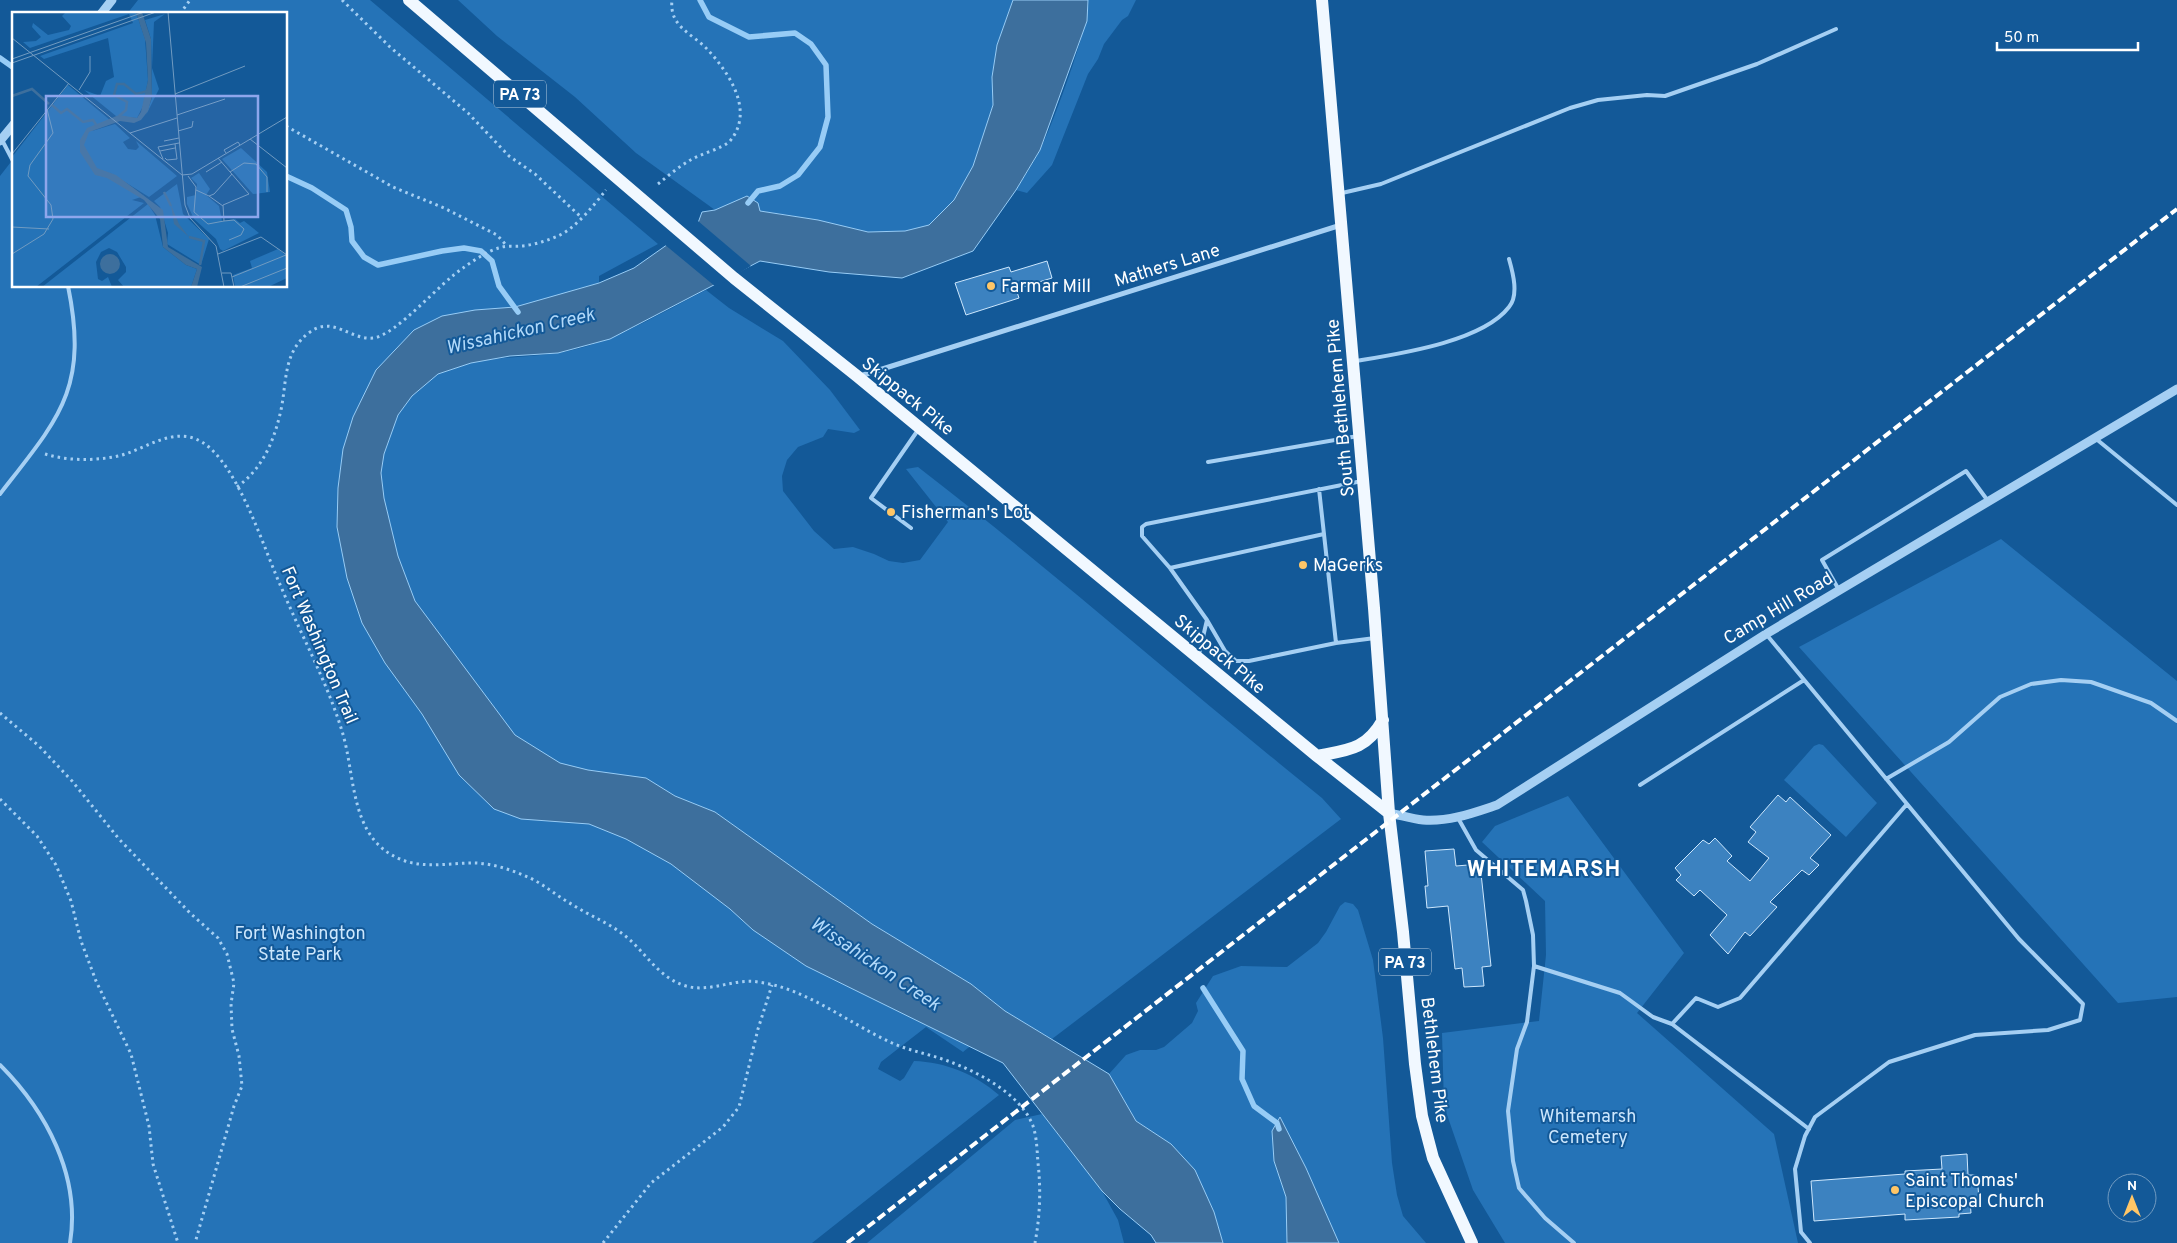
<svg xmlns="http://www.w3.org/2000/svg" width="2177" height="1243" font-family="Overpass,sans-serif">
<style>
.green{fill:#2573b7}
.water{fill:#3d6f9d;stroke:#97ccf6}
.pier{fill:#135998}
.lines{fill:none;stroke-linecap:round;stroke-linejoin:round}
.stream{stroke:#97ccf6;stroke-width:5.5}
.building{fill:#3c82c0;stroke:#cde7fd}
.path{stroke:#a5cff3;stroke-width:3;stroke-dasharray:2.5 4;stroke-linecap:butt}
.service{stroke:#a5cff3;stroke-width:4}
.minor{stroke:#a5cff3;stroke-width:5}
.tertiary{stroke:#a5cff3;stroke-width:9}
.primary{stroke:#f1f8ff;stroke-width:12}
.rail{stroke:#fff;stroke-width:4;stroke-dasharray:9 4;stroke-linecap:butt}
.poi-dot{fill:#ffc667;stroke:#135998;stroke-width:2}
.labels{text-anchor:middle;stroke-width:4;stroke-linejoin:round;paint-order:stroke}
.shield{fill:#135998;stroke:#b8cde0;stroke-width:1}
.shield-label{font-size:16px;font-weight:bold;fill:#fff}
.street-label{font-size:18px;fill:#fff;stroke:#135998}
.poi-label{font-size:18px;fill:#fff;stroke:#135998;text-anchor:start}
.park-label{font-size:18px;fill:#cde7fd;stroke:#135998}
.water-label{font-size:19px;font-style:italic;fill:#b1d9fa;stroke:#135998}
.district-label{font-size:22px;font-weight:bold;letter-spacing:1px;fill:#fff;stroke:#135998}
.inset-river{fill:none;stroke:#3d6f9d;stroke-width:2.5}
.inset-road{fill:none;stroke:#719bc1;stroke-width:1}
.view{fill:#8ea6ec;fill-opacity:0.15;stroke:#8ea6ec;stroke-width:2.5}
.inset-edge{fill:none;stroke:#fff;stroke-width:2.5}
</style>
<rect width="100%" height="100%" fill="#135998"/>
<path class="green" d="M138,0h232l288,244 -59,32v7l-28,8 -112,75c33,-10 66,-8 99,-13 54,-9 100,-39 148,-63l23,18 54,33 47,49 30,40 -6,3 -26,-4 -5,8 -25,10 -11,13 -5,16 1,15 31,40 20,18 19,-2 21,7 15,7 14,2 17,-3 28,-38 -42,-53 12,-2c138,106 268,222 404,331l19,21 -289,220 -47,-28 -34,-27 -99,-60 -157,-112 -40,-16 -29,-18 354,244 -37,30 -37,-25 -45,35 -3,7 22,12 4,-3 10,-17c31,1 61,13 85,34l-187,148h-812v-1067l14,-18v128h272v-272h-159z
M458,0h555l-16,45 -5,32 1,28 -20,61 -19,34 -25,25 -24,6 -37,1 -79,-17 -29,-4 -45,-1 -79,-57 -61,-56 -78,-61z
M1088,0h48l-8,16 -6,4 -18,24 -6,15 -10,15 -36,91 -25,28 -11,-3c8,-13 17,-26 24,-40 11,-21 52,-131 48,-150z
M2001,539l176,142v316l-59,6 -319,-356z
M1819,744l4,1 54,58 -31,34 -62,-57 30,-34z
M1568,796l116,157 -47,60 137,121 24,109h-293l-32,-53 -29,-84 -2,-73 97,-12 7,-66 -1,-54 -63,-59 13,-16z
M1345,902l8,2 5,6 15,50 10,78 9,125 5,32 6,21 23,27h-203l-9,-31 -43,-68 -35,-23 -27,-47 17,-19 14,-5h16l8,-3 28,-24 6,-12 -2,-8 17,-27 28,-10 46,1 31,-24 8,-11 14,-26z
M1042,1114l60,77 16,29 6,23h-257l148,-123z"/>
<path class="water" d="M1013,0h75l-1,21 -47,129 -24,40 -43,61 -71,27 -73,-6 -69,-11 -150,78 -52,14 -48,3 -39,7 -33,11 -26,22 -14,19 -14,39 -3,19 3,25 14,58 17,45 100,134 45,28 28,7 58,8 29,18 40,16 157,112 99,60 34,27 104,63 27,47 35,23 24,26 19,42 9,31h-67l-5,-8 -31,-26 -18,-18 -99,-128 -197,-97 -53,-36 -23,-21 -59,-45 -45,-25 -37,-15 -68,-5 -27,-10 -35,-34 -37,-61 -37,-51 -23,-40 -15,-45 -10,-51 1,-39 5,-39 10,-32 23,-47 38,-40 28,-14 33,-6 40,-3 84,-24 35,-15 64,-45 4,-11 13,-2 32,-14 11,7 2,8 58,9 50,12 37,-1 24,-6 25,-25 19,-34 20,-61 -1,-28 5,-32z
M1280,1117l26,51 33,75h-52l-1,-46 -12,-36 -2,-30z"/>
<path class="pier" d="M698,221l53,45 -35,21 -52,-43z"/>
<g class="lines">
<path class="stream" d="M700,0l9,17 40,20 46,-4 16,11 15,21 2,52 -8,30 -22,28 -18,11 -22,5 -10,12
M0,58l14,10
M286,176l26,12 34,22 5,17 1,14 12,16 14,8 64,-14 22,-3 17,3 11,10 7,25 19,26
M1203,988l40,63 -1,28 12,27 23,17 2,6"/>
</g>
<path class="building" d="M1047,261l5,17 -36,11 3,9 -53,17 -11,-32 54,-16 2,5z
M1778,795l8,7 4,-5 41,38 -21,23 9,7 -10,10 -7,-5 -32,32 7,5 -27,29 -5,-4 -17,22 -18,-19 17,-20 -27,-25 -6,6 -18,-16 5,-5 -6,-7 28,-28 6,4 6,-6 17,18 -5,5 23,20 19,-23 -21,-16 8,-10 -6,-5z
M1454,849l2,17 24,-2 11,102 -9,1 2,19 -20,1 -2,-19 -7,1 -7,-63 -21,2 -2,-22h3l-3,-35z
M1967,1154l1,21h9l2,24 -9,1 1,13 -12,1v3l-54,3v-6l-91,7 -3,-40 94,-7v-3l37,-2 -1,-13z"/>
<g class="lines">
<path class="path" d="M342,0l48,47 78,66 41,43 26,18 47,44
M180,14l10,-14
M286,126l107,61 51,21 53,27 10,11
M658,184c10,-8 20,-17 31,-23 10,-7 33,-12 41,-20 25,-30 -1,-68 -22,-91 -16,-17 -39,-23 -36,-50
M45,454c23,7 49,7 73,2 27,-6 55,-31 84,-14 37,23 62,108 80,147 20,48 45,93 60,142 14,45 7,107 58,128 23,10 49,4 73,4 19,0 39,7 57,15 15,7 28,19 43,27 17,11 36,18 51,30 21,16 34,43 62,51 24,7 48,-8 72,-4 48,6 90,41 134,61 18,8 37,11 56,18 30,11 73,33 85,65 4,12 4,25 5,37 3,27 2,53 -3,80
M237,487c26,-19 37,-46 44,-77 6,-29 2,-59 29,-78 23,-17 41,9 64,6 23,-4 66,-55 89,-70 10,-7 24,-17 36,-20 7,-3 15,-1 22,-2 13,-1 25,-5 37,-10 18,-8 36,-31 48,-46
M0,713l39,33 33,35 47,58 71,74 28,25 9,16 7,29 -3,21 1,25 7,27 3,30 -8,20 -39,137
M0,799l37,37 19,29 15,36 10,40 15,40 35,73 18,72 4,38 25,79
M603,1243l48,-60 72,-56 16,-20 19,-78 14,-44"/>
<path class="service" d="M2,140l12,23
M1342,193l39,-9 189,-76 28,-8 49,-5 18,1 92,-32 79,-35
M1356,361c42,-7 126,-19 153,-54 10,-12 4,-34 0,-48
M2095,438l82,67
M1208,462l150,-26
M0,494c59,-76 89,-105 68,-208
M911,528l-40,-30 47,-68
M1170,568l154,-34
M1839,590l-17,-30 144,-89 22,30
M1207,620l18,31 11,10h13l87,-18 -17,-154
M1766,634l253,305 64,65 -3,16 -32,10 -73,5 -86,27 -74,55 -10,19 -10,33 6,63 9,11
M1336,643l39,-5
M1199,654l8,-34 -37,-52 -28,-32v-9l4,-3 216,-43
M1886,779l63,-37 51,-45 31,-13 30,-4 30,2 60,21 26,18
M1640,785l164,-105
M1458,818l18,32 47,40 3,11 7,34 1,31 -7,56 -10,27 -9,62 5,50 6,27 26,30 29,25
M1534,966l86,27 33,24 19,7 24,-26 22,9 22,-9 167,-194
M1672,1024l137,105
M0,1065c46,46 81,111 70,178"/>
<path class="minor" d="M860,376l481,-151"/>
<path class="tertiary" d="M101,14l11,-14
M0,141l14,-17
M1389,813c11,2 23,6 34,7 26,2 50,-7 74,-15l269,-171 411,-245"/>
<path class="primary" d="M409,0l325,278 123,98 460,380 72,57
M1322,0l52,608 15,205 14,119 12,132 7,52 11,42 39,85
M1317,756c31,-6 49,-6 66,-36"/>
<path class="rail" d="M847,1243l1330,-1034"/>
</g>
<g class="poi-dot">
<circle cx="991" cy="286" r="5"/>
<circle cx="891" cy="512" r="5"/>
<circle cx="1303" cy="565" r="5"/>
<circle cx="1895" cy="1190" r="5"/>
</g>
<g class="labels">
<g class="shield">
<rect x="494" y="80.5" width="52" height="27" rx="4"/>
<rect x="1379" y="948.5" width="52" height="27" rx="4"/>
</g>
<g class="shield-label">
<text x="520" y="100">PA 73</text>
<text x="1405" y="968">PA 73</text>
</g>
<g class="street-label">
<text transform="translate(1167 265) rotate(-17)" y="6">Mathers Lane</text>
<text transform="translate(908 396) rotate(39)" y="6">Skippack Pike</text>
<text transform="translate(1340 408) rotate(-95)" y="6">South Bethlehem Pike</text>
<text transform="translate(1778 608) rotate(-31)" y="6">Camp Hill Road</text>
<text transform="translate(320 645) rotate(67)" y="6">Fort Washington Trail</text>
<text transform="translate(1220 654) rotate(40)" y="6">Skippack Pike</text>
<text transform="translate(1435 1060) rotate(83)" y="6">Bethlehem Pike</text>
</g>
<g class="poi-label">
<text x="1001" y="292">Farmar Mill</text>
<text x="901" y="518">Fisherman's Lot</text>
<text x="1313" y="571">MaGerks</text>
<text x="1905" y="1186">Saint Thomas'<tspan x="1905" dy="21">Episcopal Church</tspan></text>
</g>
<g class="park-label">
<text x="300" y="939">Fort Washington<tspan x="300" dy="21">State Park</tspan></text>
<text x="1588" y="1122">Whitemarsh<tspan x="1588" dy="21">Cemetery</tspan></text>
</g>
<g class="water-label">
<text transform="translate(520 330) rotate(-13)" y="7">Wissahickon Creek</text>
<text transform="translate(876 963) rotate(34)" y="7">Wissahickon Creek</text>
</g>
<g class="district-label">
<text x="1544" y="876">WHITEMARSH</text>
</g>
</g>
<g transform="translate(12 12)">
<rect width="275" height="275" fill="#135998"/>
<path d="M54,0h70l9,27 3,41 -5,26 -6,12 -21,-2 -32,-26 16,6 6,-15 8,-4 -6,-39 -64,21 -4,-3 93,-33 -4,-9 -99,34 -7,-6 13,-1 5,-4 -9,-10 1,-4 15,12 21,-5 2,-4 -9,-10zM153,2l-11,8 -2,46 7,21 -13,26 6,-17v-14l-1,-45 -6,-19zM56,73l42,35 -18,11 23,-7 15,14 -7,4 5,7 8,1 3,-3 -3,-6 41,35 -28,21 -40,-25 35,24 -12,4 12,3 -108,84h-24v-130zM229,136l26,24 3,20 -17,2 -31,-35zM187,161l11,16 -4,6 13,11 3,15 13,-2 5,4 4,-2 15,12 -36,18 -3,-2 -4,-10 -22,-20 -7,-15v-7l9,-2 1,-11 -6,-6zM165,172l6,30 26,25 -8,26 -34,-21 1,-11 -8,-26 -6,-6zM136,192l7,11 8,32 23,18 11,4 -6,18h-67l-6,-7 8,-8v-5l-9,-15 -8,-4 -8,4 -5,10 2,17 4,2 6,-4 4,10h-70zM266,237l9,7v22l-19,9 -33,-1 -2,-11 19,-7 -2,-7z" fill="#2573b7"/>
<path d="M124,0h6l9,27 1,57 -4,15 -7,9 -7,3 -14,-2 -31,11 -5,13 13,23 19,7 47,35 5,37 34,20 -5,20h-6l6,-18 -11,-4 -23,-18 -3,-28 -16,-19 -37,-22 -12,-3 -15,-23v-12l7,-12 32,-13 18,3 4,-6 7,-32 -2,-37zM159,193l8,19 10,13 -15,-13zM88 252a10 10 0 1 1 20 0a10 10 0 1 1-20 0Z" fill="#3d6f9d"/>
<path class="inset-river" d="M0,84l20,-7 17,15M40,93l9,8 6,-4 16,13 10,-2 4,6M107,104l7,-6 1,-8 -13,-7 3,-11h7l12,10 12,-3M152,180l7,14M177,225l15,4 -4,24"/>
<path class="inset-road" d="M156,0l17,193 5,13 26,28 8,41M0,26l170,137M0,47l132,-47M0,51l144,-51M67,78l11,-18v-16M163,82l70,-28M165,103l48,-16M166,119l14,-4 1,-6M118,121l47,-15M238,127l37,29M152,129l15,-3M148,139l15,-3M214,141l-2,-3 14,-8 2,3M0,142l57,-71M153,146l2,2 10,-1 -2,-15M151,147l-5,-12 21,-4M194,160l16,-10M218,160l14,-9 12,1 11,13v15M170,163l10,-1 95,-57M176,164l8,11 -2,25 14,12 16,-3 -1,-16 26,-11 -31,-36M184,178l13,6 5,-2 18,-20M197,184l14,10M212,209l10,-1 10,9 -3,6 -12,5M0,215l37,2M0,242l32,-20 9,-15 -2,-14 -23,-29 2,-11 23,-32 -6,-24M206,242l43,-17 26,18M210,261h9l3,14M220,265l54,-22M228,275l47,-19"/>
<path class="view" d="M34,84h212v121h-212z"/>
<rect width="275" height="275" class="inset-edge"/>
</g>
<g transform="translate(2132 1198)"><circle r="24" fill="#135998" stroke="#719bc1"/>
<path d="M0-4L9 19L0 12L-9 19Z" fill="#ffc667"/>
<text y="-8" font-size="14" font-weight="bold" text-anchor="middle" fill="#ffffff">N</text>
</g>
<path d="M1997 42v8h141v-8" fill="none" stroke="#ffffff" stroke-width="2.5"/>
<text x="2004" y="42" font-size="15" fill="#ffffff" stroke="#135998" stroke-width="4" paint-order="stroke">50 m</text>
</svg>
